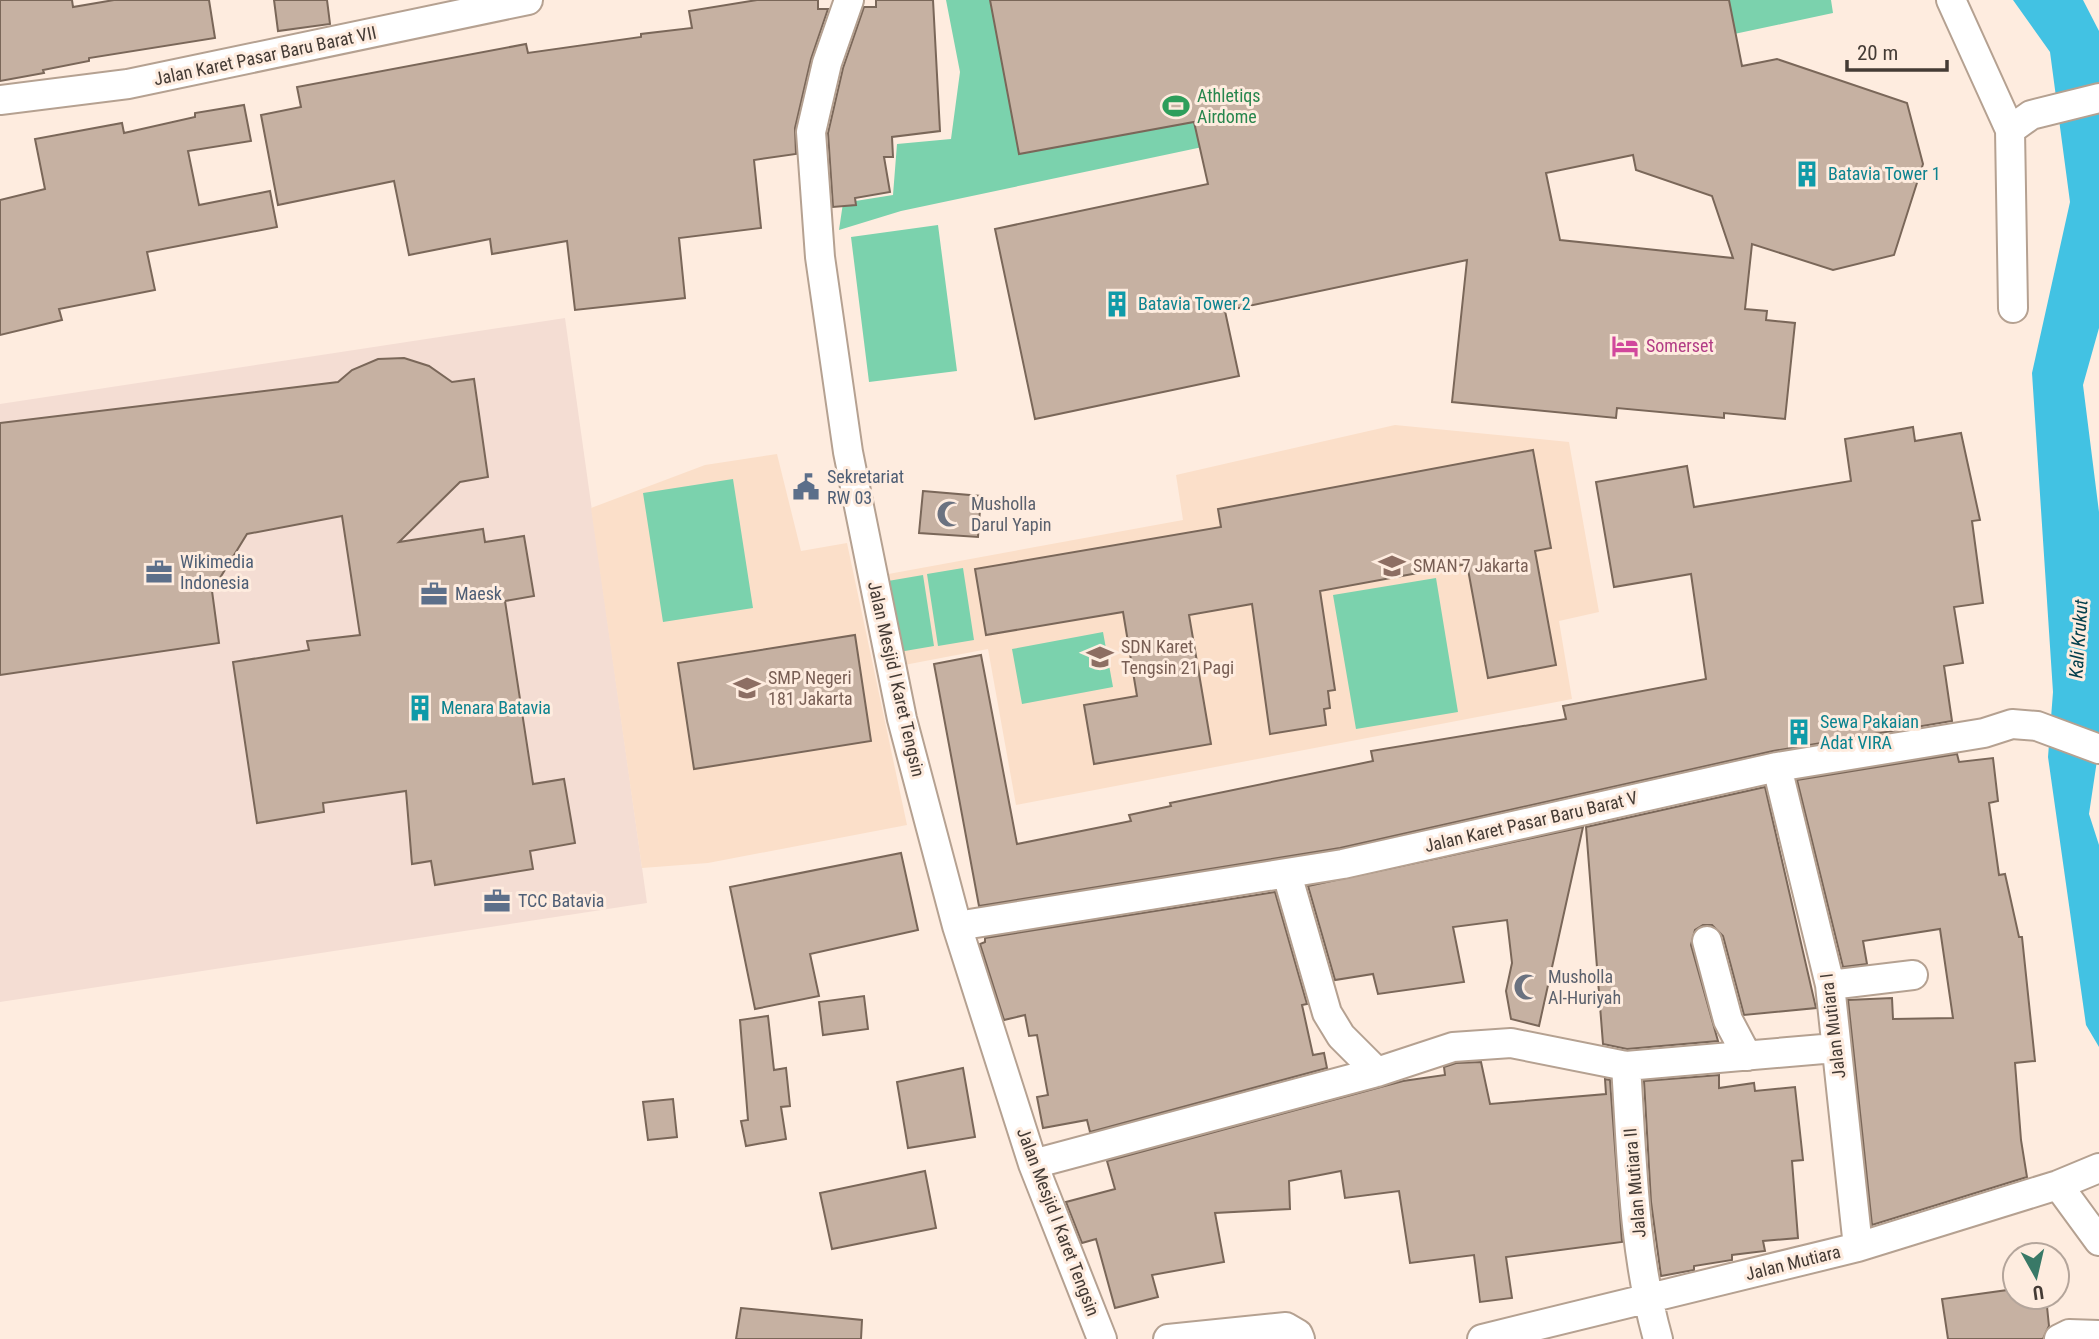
<svg xmlns="http://www.w3.org/2000/svg" width="2099" height="1339" font-family="'Roboto Condensed',sans-serif">
<style>
.commercial{fill:#f4ddd3}
.built{fill:#fbdfc9}
.green{fill:#7bd2ad}
.water{fill:#42c2e3}
.building{fill:#c6b1a2;stroke:#7a6759;stroke-width:2;fill-rule:evenodd}
.lines{fill:none;stroke-linecap:round;stroke-linejoin:round}
.minor-casing{stroke:#b5a191;stroke-width:32}
.minor{stroke:#fff;stroke-width:28}
.labels{text-anchor:middle;stroke-width:6;stroke-linejoin:round;paint-order:stroke}
.street-label{font-size:18px;fill:#443b35;stroke:#feecdf}
.leisure-label{font-size:18px;fill:#27864d;stroke:#feecdf;text-anchor:start}
.culture-label{font-size:18px;fill:#0d838f;stroke:#feecdf;text-anchor:start}
.hotel-label{font-size:18px;fill:#b23c85;stroke:#feecdf;text-anchor:start}
.service-label{font-size:18px;fill:#4e5e75;stroke:#feecdf;text-anchor:start}
.worship-label{font-size:18px;fill:#5b616d;stroke:#feecdf;text-anchor:start}
.education-label{font-size:18px;fill:#785e54;stroke:#feecdf;text-anchor:start}
.water-label{font-size:19px;font-style:italic;fill:#023e4b;stroke:#feecdf}
</style>
<rect width="100%" height="100%" fill="#feecdf"/>
<path class="commercial" d="M565,318l82,585 -647,99v-598z"/>
<path class="built" d="M1395,425l174,17 30,170 -40,9 13,78 -556,106 -28,-156 -89,17 -16,-91 300,-55 -7,-45z
M777,454l24,97 46,-8 60,282 -199,38 -66,5 -51,-360 114,-43z"/>
<path class="green" d="M946,0h885l2,13 -932,198 -62,19 4,-27 50,-8 4,-51 54,-5 9,-67z
M938,225l19,146 -88,11 -18,-145z
M733,479l20,129 -90,14 -20,-129z
M963,568l11,72 -36,6 -11,-72z
M923,575l11,71 -35,6 -11,-71z
M1436,578l22,134 -102,17 -23,-134z
M1103,632l10,55 -91,17 -10,-55z"/>
<path class="water" d="M2013,0h70l16,31v297l-16,57 16,127v235l-10,67 10,31v202l-13,-22 -38,-268 5,-65 -21,-319 38,-171 -20,-150z"/>
<path class="building" d="M0,0h72l1,7 41,-7h95l6,38 -126,20v3l-46,9 1,3 -44,8z
M274,0h53l3,24 -52,7z
M757,0h61v9h10l-17,50 -16,69 1,26 -42,6 7,68 -82,10 6,60 -110,12 -8,-69 -75,13 -2,-15 -81,16 -15,-74 -116,24 -17,-90 40,-8 -4,-20 229,-43 2,9 113,-16v-3l51,-6 -3,-17z
M876,0h57l7,131 -48,6 1,20h-9l6,35 -35,6 1,7 -23,2 -5,-74 15,-65 21,-61h12z
M990,0h739l13,66 35,-7 130,44 16,61 -29,91 -61,15 -81,-26 -7,65 22,2 -1,9 29,3 -10,96 -61,-6v5l-107,-10 -1,10 -164,-16 15,-142 -242,51 14,65 -204,43 -40,-190 213,-45 -14,-62 -175,32zM1633,155l3,15 76,26 21,62 -173,-18 -14,-67z
M244,105l7,36 -63,10 11,54 71,-14 7,36 -130,25 8,38 -96,19 3,11 -62,15v-135l45,-11 -10,-50 87,-16 2,10 71,-16v-4z
M404,358l25,8 23,16 22,-3 14,98 -28,5 -61,60 84,-13 2,13 39,-6 10,60 -29,5 28,183 31,-5 11,64 -45,8 3,18 -98,16 -4,-24 -19,3 -6,-73 -83,12 1,9 -67,11 -24,-161 76,-12 -2,-9 53,-6 -18,-119 -95,18 -35,57 7,52 -219,32v-252l338,-41 14,-12 26,-11z
M1913,427l2,14 46,-8 19,87 -8,1 11,82 -29,4 9,56 -19,3 8,55 -179,30 -433,97 -361,58 -45,-242 47,-9 36,189 114,-23 -2,-6 42,-9 -1,-3 203,-42 -2,-10 195,-32 -3,-13 143,-27 -15,-105 -77,13 -18,-105 91,-16 7,41 157,-26 -6,-42z
M1533,450l18,98 -16,3 21,114 -68,13 -21,-114 -147,27 15,99 -7,1 2,17 -6,1 2,16 -56,9 -18,-130 -63,11 22,129 -117,20 -10,-59 53,-9 -14,-84 -137,23 -11,-66 246,-42 -3,-18z
M923,491l58,5 -3,41 -59,-4z
M855,635l16,106 -177,28 -16,-106z
M1957,754l2,8 34,-4 5,43 -9,2 10,72 6,-1 14,63h3l13,124 -20,2 6,77 6,37 -155,48 -24,-225 44,-2 1,21 60,-1 -13,-89 -77,12 4,23 -24,3 -46,-187z
M1765,787l51,221 -72,7 -21,-79 -11,-11h-9l-8,5 -4,15 27,96 -91,8 -24,-5 -17,-217z
M1583,827l-44,199 -28,-7 -5,-28 6,-28 -5,-43 -54,7 11,55 -86,12 -5,-20 -38,6 -27,-94z
M901,853l17,77 -108,24 9,42 -64,13 -25,-122z
M1275,892l32,112 -5,1 11,50 11,-2 3,15 -237,64 -3,-12 -44,8 -6,-31 11,-2 -11,-60 -8,1 -4,-21 -21,5 -24,-76 5,-2v-4z
M864,996l4,33 -45,6 -4,-33z
M768,1016l6,54 12,-2 4,38 -9,1 5,32 -40,7 -5,-25 7,-1 -8,-100z
M1481,1062l9,42 116,-10 -1,-15 5,1 12,162 -116,15 6,41 -32,4 -6,-47 -64,8 -11,-72 -54,7 -4,-27 -52,10 1,28 -75,4 9,49 -72,13 6,22 -43,11 -19,-69 -14,4 -16,-41 49,-13 -8,-28 296,-80 42,-6 -1,-8 12,-4z
M963,1068l12,69 -67,11 -11,-66z
M1719,1075v13l35,-5 1,8 40,-4 8,73 -11,1 6,77 -35,3 2,10 -33,4v5l-38,6v4l-33,6 -10,-74 -7,-121z
M673,1099l4,38 -29,3 -5,-38z
M925,1171l11,57 -104,21 -12,-56z
M2015,1289v8h31l3,29 -6,13h-95l-6,-40z
M741,1308l121,12 -1,19h-125z"/>
<g class="lines">
<g class="minor-casing">
<path id="minor" d="M849,0l-22,63 -16,69 9,125 28,195 54,267 55,207 76,238 69,175
M1951,0l59,130 3,178
M0,100l128,-16 400,-84
M2010,130l21,-15 68,-17
M1777,767l53,218 28,262
M1287,874l40,139 14,23 36,36
M957,926l386,-62 434,-97 207,-34 28,-9 25,2 62,23
M1707,941l21,79 19,36
M1830,985l83,-10
M1626,1066c6,91 7,185 32,273
M1033,1164l344,-92 76,-25 58,-4 115,23 209,-18
M2058,1185l41,56
M1168,1339l118,-12 12,7 2,5
M1482,1339l376,-92 200,-62 41,-17
M2059,1339l10,-5 30,1"/>
</g>
<use href="#minor" class="minor"/>
</g>
<defs>
<g id="stadium-bare" transform="scale(2.1)"><path d="M0-5a6.5 5 0 1 0 0 10a6.5 5 0 1 0 0-10ZM-3.5-1.8h7v3.6h-7Z" fill="#2e9e5b" stroke="#feecdf" stroke-width="2.5" paint-order="stroke"/></g>
<g id="building-bare" transform="scale(2.1)"><path d="M-4-6H4V6H1V3H-1V6H-4ZM-2.5-4.3h1.7v1.8h-1.7ZM.8-4.3h1.7v1.8H.8ZM-2.5-1h1.7V.8h-1.7ZM.8-1h1.7V.8H.8Z" fill="#0f9aa8" stroke="#feecdf" stroke-width="2.5" paint-order="stroke"/></g>
<g id="hotel-bare" transform="scale(2.1)"><path d="M-6-4.5h1.5V1H6V5H4.5V3h-9V5H-6ZM-4 0a1.8 1.8 0 1 1 3.6 0ZM.5 0V-2.5h3Q6-2.5 6 0Z" fill="#d1479c" stroke="#feecdf" stroke-width="2.5" paint-order="stroke"/></g>
<g id="civic-bare" transform="scale(2.1)"><path d="M-.6-6.5H3V-4.5H.6V-3L4-1V1h2V6H-6V1h2V-1L-.6-3ZM-1.2 2.5V6h2.4V2.5Z" fill="#5c6f8a" stroke="#feecdf" stroke-width="2.5" paint-order="stroke"/></g>
<g id="mosque-bare" transform="scale(2.1)"><path d="M3.5-4.9A6 6 0 1 0 3.5 4.9A5 5 0 1 1 3.5-4.9Z" fill="#6b7280" stroke="#feecdf" stroke-width="2.5" paint-order="stroke"/></g>
<g id="school-bare" transform="scale(2.1)"><path d="M0-5L7-2L0 1L-7-2ZM-4 1L0 2.5L4 1V4Q0 6-4 4Z" fill="#8d6e63" stroke="#feecdf" stroke-width="2.5" paint-order="stroke"/></g>
<g id="office-bare" transform="scale(2.1)"><path d="M-6-3h4V-5.5h4V-3h4V5H-6ZM-1-4.5V-3h2v-1.5ZM-6 0V1H6V0Z" fill="#5c6f8a" stroke="#feecdf" stroke-width="2.5" paint-order="stroke"/></g>
</defs>
<g fill-rule="evenodd">
<use href="#stadium-bare" x="1176" y="106"/>
<use href="#building-bare" x="1807" y="174"/>
<use href="#building-bare" x="1117" y="304"/>
<use href="#hotel-bare" x="1625" y="346"/>
<use href="#civic-bare" x="806" y="487"/>
<use href="#mosque-bare" x="950" y="514"/>
<use href="#school-bare" x="1392" y="566"/>
<use href="#office-bare" x="159" y="572"/>
<use href="#office-bare" x="434" y="594"/>
<use href="#school-bare" x="1100" y="657"/>
<use href="#school-bare" x="747" y="688"/>
<use href="#building-bare" x="420" y="708"/>
<use href="#building-bare" x="1799" y="732"/>
<use href="#office-bare" x="497" y="901"/>
<use href="#mosque-bare" x="1527" y="987"/>
</g>
<g class="labels">
<g class="street-label">
<text transform="translate(265 56) rotate(-12)" y="6">Jalan Karet Pasar Baru Barat VII</text>
<text transform="translate(896 679) rotate(77)" y="6">Jalan Mesjid I Karet Tengsin</text>
<text transform="translate(1531 822) rotate(-13)" y="6">Jalan Karet Pasar Baru Barat V</text>
<text transform="translate(1833 1026) rotate(-97)" y="6">Jalan Mutiara I</text>
<text transform="translate(1635 1183) rotate(-95)" y="6">Jalan Mutiara II</text>
<text transform="translate(1058 1222) rotate(69)" y="6">Jalan Mesjid I Karet Tengsin</text>
<text transform="translate(1793 1263) rotate(-14)" y="6">Jalan Mutiara</text>
</g>
<g class="leisure-label">
<text x="1197" y="102">Athletiqs<tspan x="1197" dy="21">Airdome</tspan></text>
</g>
<g class="culture-label">
<text x="1828" y="180">Batavia Tower 1</text>
<text x="1138" y="310">Batavia Tower 2</text>
<text x="441" y="714">Menara Batavia</text>
<text x="1820" y="728">Sewa Pakaian<tspan x="1820" dy="21">Adat VIRA</tspan></text>
</g>
<g class="hotel-label">
<text x="1646" y="352">Somerset</text>
</g>
<g class="service-label">
<text x="827" y="483">Sekretariat<tspan x="827" dy="21">RW 03</tspan></text>
<text x="180" y="568">Wikimedia<tspan x="180" dy="21">Indonesia</tspan></text>
<text x="455" y="600">Maesk</text>
<text x="518" y="907">TCC Batavia</text>
</g>
<g class="worship-label">
<text x="971" y="510">Musholla<tspan x="971" dy="21">Darul Yapin</tspan></text>
<text x="1548" y="983">Musholla<tspan x="1548" dy="21">Al-Huriyah</tspan></text>
</g>
<g class="education-label">
<text x="1413" y="572">SMAN 7 Jakarta</text>
<text x="1121" y="653">SDN Karet<tspan x="1121" dy="21">Tengsin 21 Pagi</tspan></text>
<text x="768" y="684">SMP Negeri<tspan x="768" dy="21">181 Jakarta</tspan></text>
</g>
<g class="water-label">
<text transform="translate(2078 639) rotate(-86)" y="7">Kali Krukut</text>
</g>
</g>
<g transform="translate(2036 1276) rotate(172)"><circle r="33" fill="#feecdf" stroke="#b4a59b" stroke-width="2"/>
<path d="M0-5L12 26L0 18L-12 26Z" fill="#397967"/>
<text y="-10" font-size="19" font-weight="bold" text-anchor="middle" fill="#443b35">U</text>
</g>
<path d="M1847 60v10h100v-10" fill="none" stroke="#443b35" stroke-width="3.5"/>
<text x="1857" y="60" font-size="21" fill="#443b35" stroke="#feecdf" stroke-width="5" paint-order="stroke">20 m</text>
</svg>
